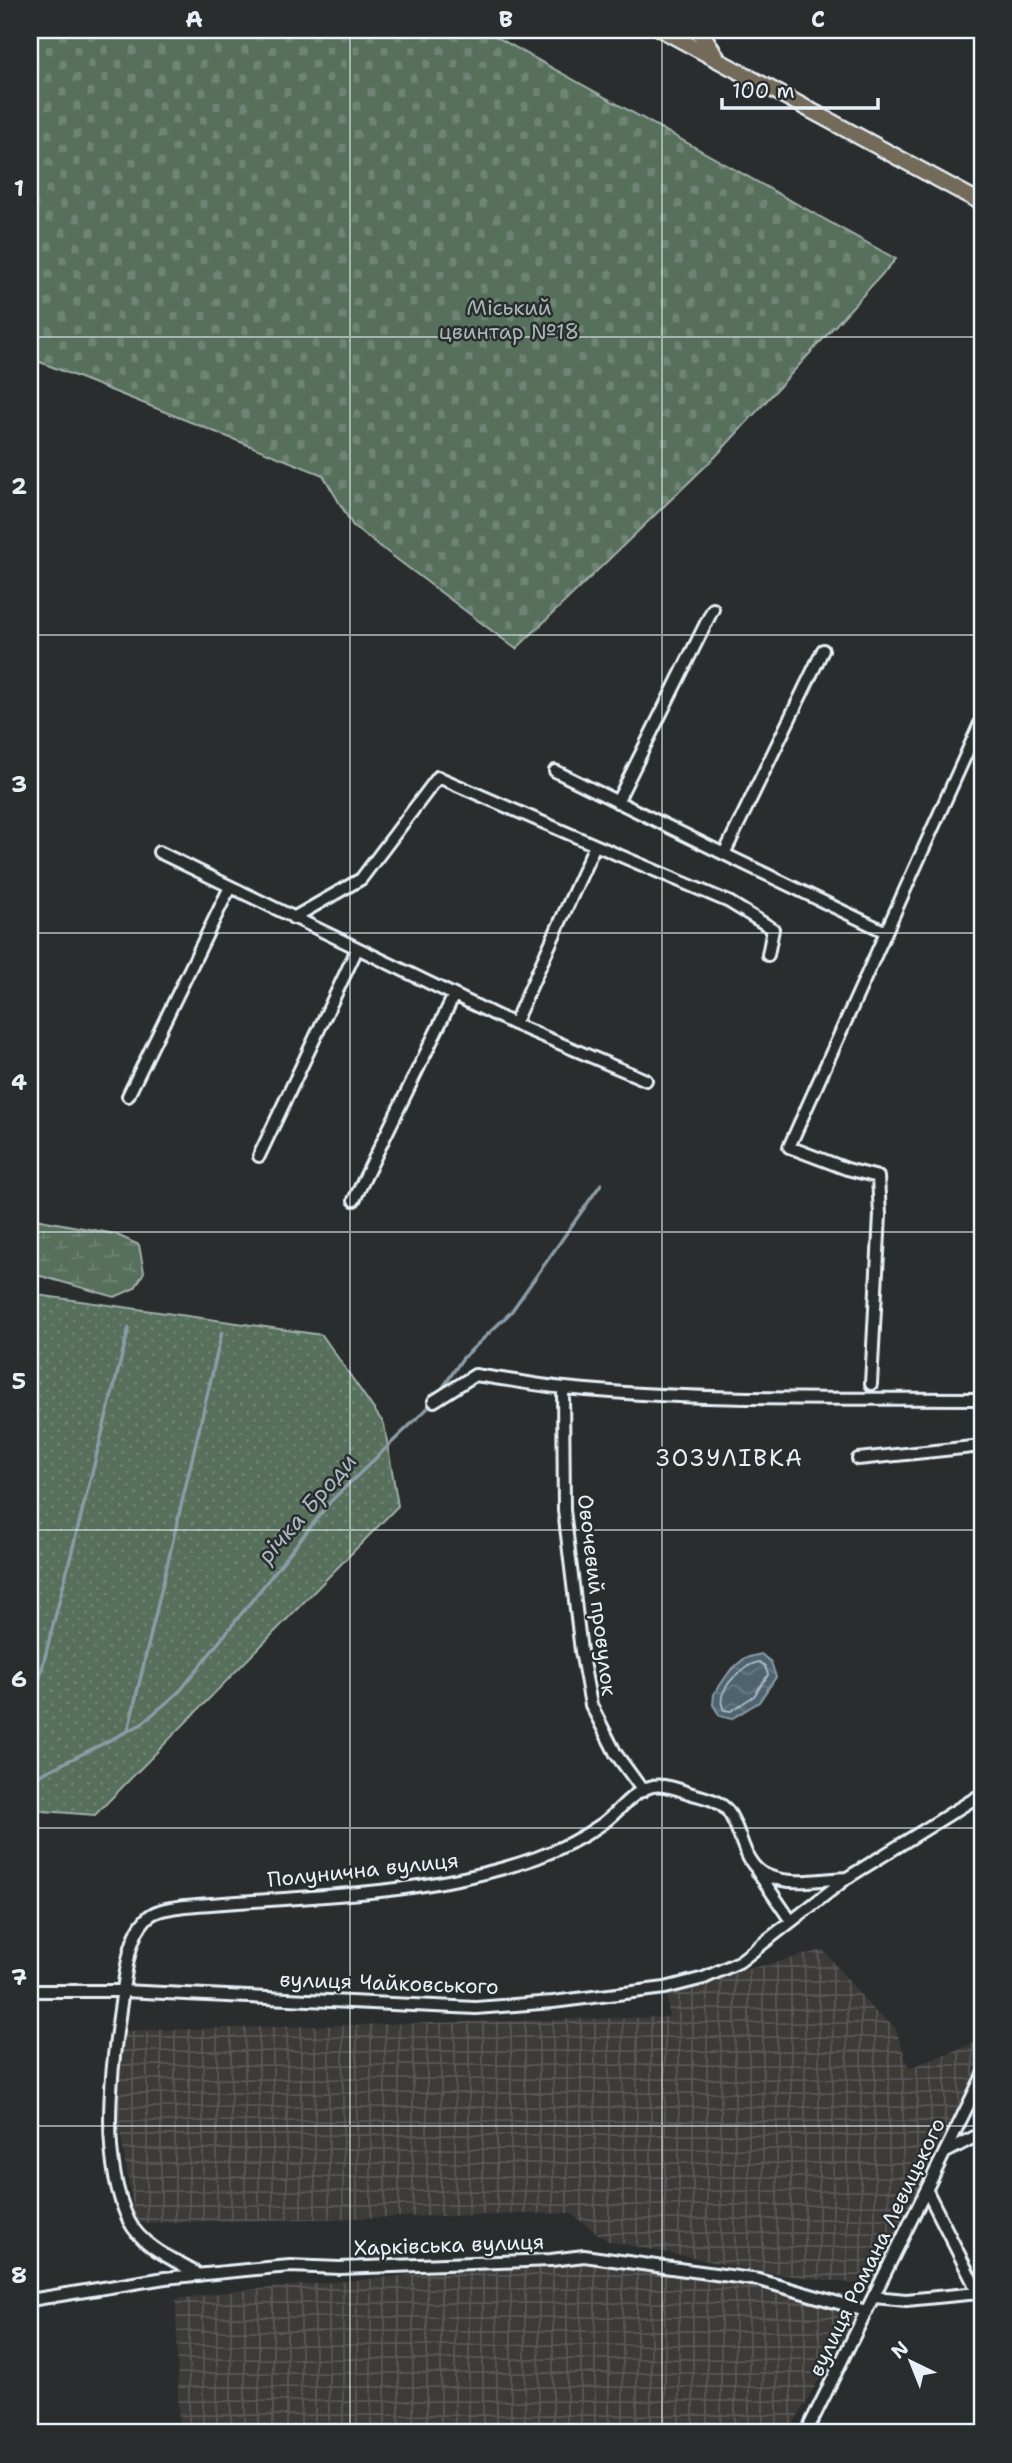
<svg xmlns="http://www.w3.org/2000/svg" width="1012" height="2463" font-family="'Shantell Sans',sans-serif">
<style>
.industrial{fill:url(#industrial-grid)}
.grass{fill:url(#grass-dots);stroke:#a0b0aa;stroke-width:2}
.wetland{fill:url(#wetland-marsh);stroke:#a0b0aa;stroke-width:2}
.cemetery{fill:url(#cemetery-stones);stroke:#a0b0aa;stroke-width:2}
.water{fill:url(#water-waves);stroke:#8b9ca6;stroke-width:2}
.lines{fill:none;stroke-linecap:round;stroke-linejoin:round}
.shore{stroke:#aab8c2;stroke-width:2}
.stream{stroke:#8b9ca6;stroke-width:3.5}
.minor-casing{stroke:#e8f1f8;stroke-width:16}
.major-casing{stroke:#e8f1f8;stroke-width:19}
.highway-casing{stroke:#e8f1f8;stroke-width:21}
.minor{stroke:#2a2d2e;stroke-width:10}
.major{stroke:#736b5a;stroke-width:14}
.highway{stroke:#736b5a;stroke-width:16}
.grid{fill:none;stroke:#e8f1f8;stroke-width:2;stroke-opacity:0.55}
.labels{text-anchor:middle;stroke-width:5;stroke-linejoin:round;paint-order:stroke}
.park-label{font-size:21px;fill:#a7b6b2;stroke:#2a2d2e}
.street-label{font-size:21px;fill:#e8f1f8;stroke:#2a2d2e}
.neighbourhood-label{font-size:23px;letter-spacing:2px;fill:#e8f1f8;stroke:#2a2d2e}
.water-label{font-size:23px;font-style:italic;fill:#aab8c2;stroke:#2a2d2e}
.neatline{fill:none;stroke:#e8f1f8;stroke-width:2.5}
.grid-label{font-size:23px;text-anchor:middle;font-weight:bold;fill:#e8f1f8}
</style>
<defs>
<pattern id="industrial-grid" width="8" height="8" patternUnits="userSpaceOnUse" patternTransform="scale(1.75)"><rect width="8" height="8" fill="#3d3b38"/><path d="M0 4h8M4 0v8" fill="none" stroke="#595856"/></pattern>
<pattern id="grass-dots" width="8" height="8" patternUnits="userSpaceOnUse" patternTransform="scale(1.75)"><rect width="8" height="8" fill="#576f5c"/><path d="M2 2h.1M6 6h.1" fill="none" stroke="#6f8474" stroke-width="1.8" stroke-linecap="round"/></pattern>
<pattern id="wetland-marsh" width="20" height="14" patternUnits="userSpaceOnUse" patternTransform="scale(1.75)"><rect width="20" height="14" fill="#576f5c"/><path d="M1 5h8M5 5V1M11 12h8M15 12V8" fill="none" stroke="#6f8474"/></pattern>
<pattern id="cemetery-stones" width="16" height="16" patternUnits="userSpaceOnUse" patternTransform="scale(1.75)"><rect width="16" height="16" fill="#576f5c"/><path d="M2 7V4a2 2 0 0 1 4 0v3zM10 15v-3a2 2 0 0 1 4 0v3z" fill="#6f8474"/></pattern>
<pattern id="water-waves" width="16" height="10" patternUnits="userSpaceOnUse" patternTransform="scale(1.75)"><rect width="16" height="10" fill="#4d6370"/><path d="M0 5q4-4 8 0t8 0" fill="none" stroke="#677a85"/></pattern>
</defs>
<rect width="100%" height="100%" fill="#2a2d2e"/>
<filter id="ink" filterUnits="userSpaceOnUse"><feTurbulence type="fractalNoise" baseFrequency=".0143" numOctaves="2"/><feDisplacementMap in="SourceGraphic" scale="14" xChannelSelector="R" yChannelSelector="G"/><feConvolveMatrix kernelMatrix="1 2 1 2 8 2 1 2 1" color-interpolation-filters="sRGB"/></filter>
<g filter="url(#ink)">
<path class="industrial" d="M823,1950l50,60 22,17 14,41 73,-28v14l-4,11 -106,221 -109,-14 -155,-31 -38,-28 -434,10 -17,-97 -4,-48 2,-47 552,-14 -2,-22 78,-25z
M582,2259l173,29 101,27 -68,118h-609l-3,-134 51,-7z"/>
<path class="grass" d="M30,1294l292,41 62,89 14,82 -303,309 -65,-5z"/>
<path class="wetland" d="M30,1218l85,16 24,11 5,27 -9,16 -20,9 -85,-24z"/>
<path class="cemetery" d="M30,30h454l412,229 -180,197 -200,193 -163,-123 -30,-51 -293,-117z"/>
<path class="water" d="M761,1654l10,8 5,15 -17,25 -28,17 -11,-3 -7,-11 1,-11 16,-23 15,-13z"/>
<g class="lines">
<path class="shore" d="M759,1662l6,4 3,9 -14,21 -23,15 -7,-1c-11,-18 18,-45 35,-48z"/>
<path class="stream" d="M440,1392l22,-33 49,-47 90,-128
M30,1706l9,-26 90,-352
M128,1731l94,-399
M30,1780l110,-55 40,-34 151,-190 103,-99"/>
<g class="minor-casing">
<path id="minor" d="M823,650l-99,204 162,78
M555,771l169,83
M617,802l96,-193
M159,852l355,172
M293,918l68,-39 77,-102 157,68
M646,1080l-132,-56 81,-179 134,57 44,27 -5,26
M128,1096l102,-209
M259,1156l98,-207
M354,1200l100,-205
M871,1384l9,-169 -2,-38 -31,-8 -58,-22 193,-428
M563,1388l1,122 17,141 10,54 25,49 27,37
M434,1401l41,-26c30,4 60,10 90,13 139,14 278,10 417,11
M858,1459l124,-13
M757,1871l34,50
M30,1991h93l353,17 77,-6 112,-14 39,-10 35,-16 108,-84 135,-84
M946,2152l36,-19
M927,2191l55,109
M200,2275c-24,-14 -58,-28 -71,-54 -32,-67 -16,-162 -6,-232 4,-22 6,-52 23,-70 9,-10 26,-11 39,-13 118,-10 239,-9 351,-48 22,-8 46,-20 66,-34 16,-11 30,-33 51,-38 11,-2 25,3 36,7 13,4 28,6 38,17 16,20 14,55 41,66 24,10 54,3 79,2
M874,2297l32,3 72,-7
M30,2300l135,-22 102,-10 23,-2 50,2 211,-8 33,-4 175,24 107,31
M806,2433l176,-356"/>
</g>
<g class="major-casing">
<path id="major" d="M662,30l320,173"/>
</g>
<g class="highway-casing">
<path id="highway" d="M699,30l17,28"/>
</g>
<use href="#minor" class="minor"/>
<use href="#major" class="major"/>
<use href="#highway" class="highway"/>
</g>
</g>
<path class="grid" d="M350,30v2403M662,30v2403M30,337h952M30,635h952M30,933h952M30,1232h952M30,1530h952M30,1828h952M30,2126h952"/>
<g class="labels">
<g class="park-label">
<text x="509" y="315">Міський<tspan x="509" dy="24">цвинтар №18</tspan></text>
</g>
<g class="street-label">
<text transform="translate(597 1595) rotate(83)" y="7">Овочевий провулок</text>
<text transform="translate(363 1870) rotate(-6)" y="7">Полунична вулиця</text>
<text transform="translate(389 1983) rotate(2)" y="7">вулиця Чайковського</text>
<text transform="translate(449 2245) rotate(-2)" y="7">Харківська вулиця</text>
<text transform="translate(877 2247) rotate(-64)" y="7">вулиця Романа Левицького</text>
</g>
<g class="neighbourhood-label">
<text x="730" y="1466">ЗОЗУЛІВКА</text>
</g>
<g class="water-label">
<text transform="translate(307 1508) rotate(-49)" y="8">річка Броди</text>
</g>
</g>
<rect width="1012" height="2463" fill="none" stroke="#2a2d2e" stroke-width="77"/>
<g transform="translate(911 2362) rotate(317)" stroke="#2a2d2e" stroke-width="5" paint-order="stroke">
<path d="M0-5L12 26L0 18L-12 26Z" fill="#e8f1f8"/>
<text y="-10" font-size="19" font-weight="bold" text-anchor="middle" fill="#e8f1f8">N</text>
</g>
<path d="M722 98v10h156v-10" fill="none" stroke="#e8f1f8" stroke-width="3.5"/>
<text x="732" y="98" font-size="21" fill="#e8f1f8" stroke="#2a2d2e" stroke-width="5" paint-order="stroke">100 m</text>
<rect x="38" y="38" width="936" height="2386" class="neatline"/>
<g class="grid-label">
<text x="194" y="27">A</text>
<text x="506" y="27">B</text>
<text x="818" y="27">C</text>
<text x="19" y="196">1</text>
<text x="19" y="494">2</text>
<text x="19" y="792">3</text>
<text x="19" y="1090">4</text>
<text x="19" y="1389">5</text>
<text x="19" y="1687">6</text>
<text x="19" y="1985">7</text>
<text x="19" y="2283">8</text>
</g>
</svg>
